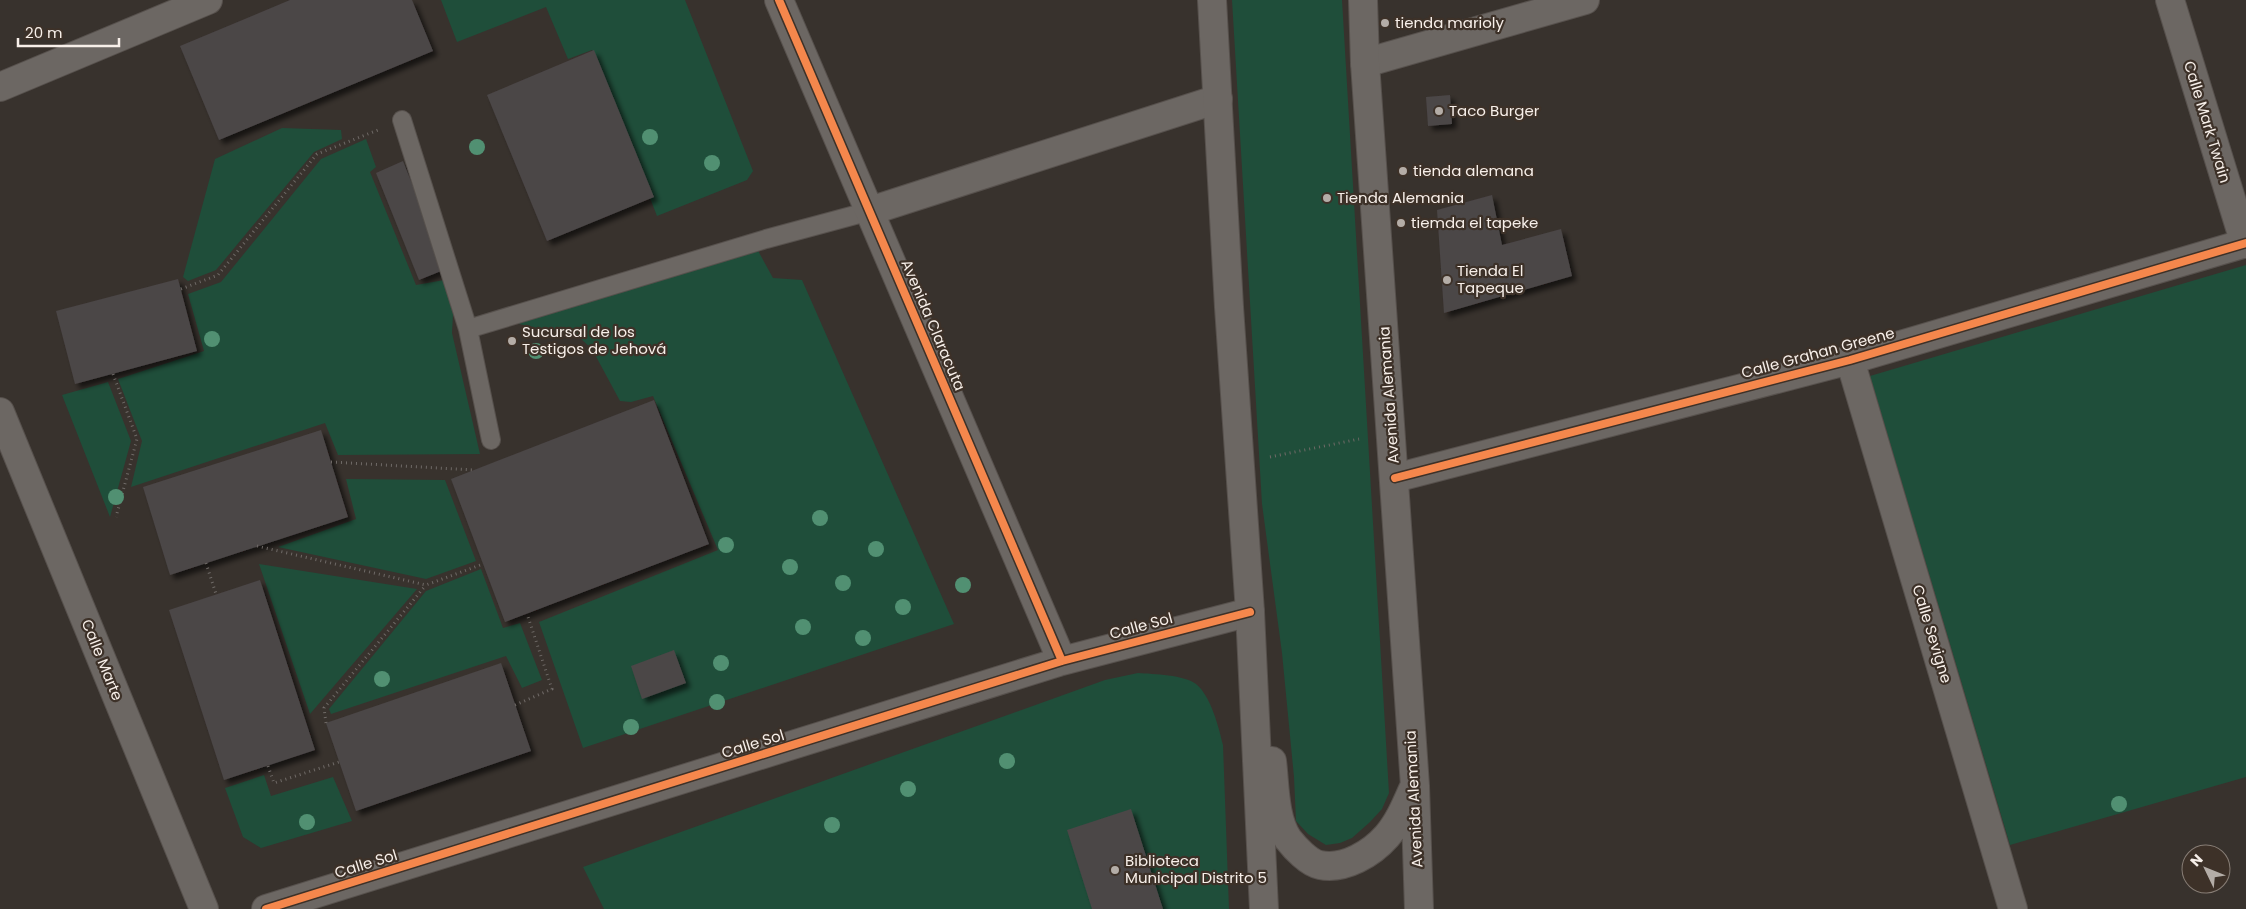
<svg xmlns="http://www.w3.org/2000/svg" width="2246" height="909" font-family="Poppins,sans-serif">
<style>
.green{fill:#1f4e3a}
.building{fill:#4b4647;filter:url(#shadow)}
.lines{fill:none;stroke-linecap:round;stroke-linejoin:round}
.service-casing{stroke:#57514d;stroke-width:20}
.minor-casing{stroke:#57514d;stroke-width:30}
.secondary-casing{stroke:#57514d;stroke-width:30}
.path{stroke:#6f6a67;stroke-width:3;stroke-dasharray:1 4;stroke-linecap:butt}
.service{stroke:#6c6763;stroke-width:18}
.minor{stroke:#6c6763;stroke-width:28}
.secondary{stroke:#6c6763;stroke-width:28}
.cycleway-casing{stroke:#3d3128;stroke-width:11}
.cycleway{stroke:#f5874c;stroke-width:8}
.tree{fill:#519072}
.poi-dot{fill:#b4ada7;stroke:#3d3128;stroke-width:2}
.labels{text-anchor:middle;stroke-width:4.5;stroke-linejoin:round;paint-order:stroke}
.poi-label{font-size:15px;fill:#f7efe9;stroke:#3d3128;text-anchor:start}
.street-label{font-size:15px;fill:#f7efe9;stroke:#3d3128}
</style>
<defs>
<filter id="shadow"><feDropShadow dx="4.5" dy="4.5" stdDeviation="2.5" flood-color="#0009"/></filter>
</defs>
<rect width="100%" height="100%" fill="#38322d"/>
<path class="green" d="M441,0h244l68,171 -6,9 -90,36 -65,-166 -24,9 -22,-52 -89,35z
M1232,0h110l47,793 -7,16 -12,13 -18,16 -12,5 -14,2 -18,-11 -12,-13 -2,-44 -12,-124 -20,-149z
M282,128l59,2 1,9 -28,13 -98,118 -28,11 -5,-4 32,-118z
M366,139l10,28 -6,5 46,113 28,-5 9,34 -1,19 28,121 -142,1 -13,-32 -194,64 11,-46 -24,-62 86,-28 -16,-57 33,-12 100,-123z
M756,247l17,31 29,2 152,344 -371,124 -44,-126 179,-72 -65,-154 -22,6 -11,-1 -28,-52 -13,-12 -69,-15z
M2246,265v512l-236,68 -140,-469z
M108,382l23,59 -21,76 -48,-122z
M346,479l99,1 31,81 -50,18 -148,-32 78,-28z
M259,564l158,25 -107,125z
M481,569l22,59 17,-5 22,57 -20,8 -16,-32 -175,58 -2,-5 97,-118z
M1138,673c15,1 47,2 58,11 15,12 23,44 27,61l6,164h-625l-21,-42 522,-187z
M264,775l7,21 62,-19 19,44 -91,27 -18,-11 -18,-49z"/>
<path class="building" d="M290,0h122l21,51 -214,89 -39,-94z
M594,50l60,147 -107,44 -60,-146z
M1450,95l2,29 -24,2 -2,-29z
M403,161l43,108 -27,11 -43,-107z
M1492,195l10,50 59,-16 11,47 -128,37 -7,-103z
M178,279l19,72 -122,33 -19,-73z
M654,400l55,144 -204,78 -54,-143z
M321,430l27,87 -178,58 -27,-88z
M260,580l55,170 -91,30 -55,-170z
M674,650l12,33 -44,16 -11,-33z
M501,663l30,88 -175,60 -30,-88z
M1131,809l32,100h-71l-25,-79z"/>
<g class="lines">
<g class="service-casing">
<path id="service" d="M402,120l66,209 23,111
M468,329l298,-90 104,-28"/>
</g>
<g class="minor-casing">
<path id="minor" d="M779,0l283,661
M2170,0l75,244
M1365,63l220,-63
M0,87l208,-87
M870,211l348,-112
M1850,360l163,549
M0,412l204,497
M1395,478l455,-118 396,-117
M266,909l796,-248 188,-49"/>
</g>
<g class="secondary-casing">
<path id="secondary" d="M1212,0l17,307 21,305 14,297
M1363,0l2,63 50,723 4,123
M1272,761c3,24 2,57 16,78 7,9 21,24 32,26 25,5 52,-12 67,-29 12,-14 19,-31 26,-47"/>
</g>
<path class="path" d="M181,289l37,-14 99,-121 61,-24
M113,374l24,65 -21,78
M1270,457l89,-18
M331,462l143,8
M257,546l169,39 57,-21
M206,563l10,31
M515,705l37,-16 -25,-75
M326,723l-2,-15 102,-123
M268,766l6,17 65,-21"/>
<use href="#service" class="service"/>
<use href="#minor" class="minor"/>
<use href="#secondary" class="secondary"/>
<g class="cycleway-casing">
<path id="cycleway" d="M779,0l283,661
M1395,478l455,-118 396,-117
M266,909l796,-248 188,-49"/>
</g>
<use href="#cycleway" class="cycleway"/>
</g>
<g class="tree">
<circle cx="650" cy="137" r="8"/>
<circle cx="477" cy="147" r="8"/>
<circle cx="712" cy="163" r="8"/>
<circle cx="212" cy="339" r="8"/>
<circle cx="536" cy="351" r="8"/>
<circle cx="116" cy="497" r="8"/>
<circle cx="820" cy="518" r="8"/>
<circle cx="726" cy="545" r="8"/>
<circle cx="876" cy="549" r="8"/>
<circle cx="790" cy="567" r="8"/>
<circle cx="843" cy="583" r="8"/>
<circle cx="963" cy="585" r="8"/>
<circle cx="903" cy="607" r="8"/>
<circle cx="803" cy="627" r="8"/>
<circle cx="863" cy="638" r="8"/>
<circle cx="721" cy="663" r="8"/>
<circle cx="382" cy="679" r="8"/>
<circle cx="717" cy="702" r="8"/>
<circle cx="631" cy="727" r="8"/>
<circle cx="1007" cy="761" r="8"/>
<circle cx="908" cy="789" r="8"/>
<circle cx="2119" cy="804" r="8"/>
<circle cx="307" cy="822" r="8"/>
<circle cx="832" cy="825" r="8"/>
</g>
<g class="poi-dot">
<circle cx="1385" cy="23" r="5"/>
<circle cx="1439" cy="111" r="5"/>
<circle cx="1403" cy="171" r="5"/>
<circle cx="1327" cy="198" r="5"/>
<circle cx="1401" cy="223" r="5"/>
<circle cx="1447" cy="280" r="5"/>
<circle cx="512" cy="341" r="5"/>
<circle cx="1115" cy="870" r="5"/>
</g>
<g class="labels">
<g class="poi-label">
<text x="1395" y="28">tienda marioly</text>
<text x="1449" y="116">Taco Burger</text>
<text x="1413" y="176">tienda alemana</text>
<text x="1337" y="203">Tienda Alemania</text>
<text x="1411" y="228">tiemda el tapeke</text>
<text x="1457" y="276">Tienda El<tspan x="1457" dy="17">Tapeque</tspan></text>
<text x="522" y="337">Sucursal de los<tspan x="522" dy="17">Testigos de Jehová</tspan></text>
<text x="1125" y="866">Biblioteca<tspan x="1125" dy="17">Municipal Distrito 5</tspan></text>
</g>
<g class="street-label">
<text transform="translate(2207 122) rotate(73)" y="5">Calle Mark Twain</text>
<text transform="translate(933 325) rotate(67)" y="5">Avenida Claracuta</text>
<text transform="translate(1818 353) rotate(-15)" y="5">Calle Grahan Greene</text>
<text transform="translate(1389 395) rotate(-94)" y="5">Avenida Alemania</text>
<text transform="translate(1141 626) rotate(-15)" y="5">Calle Sol</text>
<text transform="translate(1932 634) rotate(73)" y="5">Calle Sevigne</text>
<text transform="translate(102 660) rotate(68)" y="5">Calle Marte</text>
<text transform="translate(753 744) rotate(-17)" y="5">Calle Sol</text>
<text transform="translate(1414 799) rotate(-93)" y="5">Avenida Alemania</text>
<text transform="translate(366 864) rotate(-17)" y="5">Calle Sol</text>
</g>
</g>
<g transform="translate(2206 869) rotate(313)"><circle r="24" fill="#3d3128" stroke="#877d75"/>
<path d="M0-4L9 19L0 12L-9 19Z" fill="#b4ada7"/>
<text y="-8" font-size="14" font-weight="bold" text-anchor="middle" fill="#f7efe9">N</text>
</g>
<path d="M18 38v8h101v-8" fill="none" stroke="#f7efe9" stroke-width="2.5"/>
<text x="25" y="38" font-size="15" fill="#f7efe9" stroke="#3d3128" stroke-width="4" paint-order="stroke">20 m</text>
</svg>
